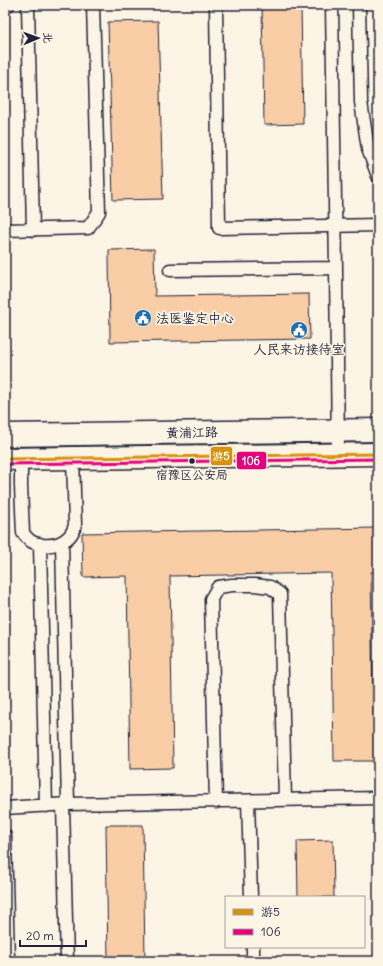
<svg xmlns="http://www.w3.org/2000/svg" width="383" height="966" font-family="Delius,'LXGW WenKai TC',sans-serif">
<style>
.building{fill:#f9cea7;stroke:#22223b}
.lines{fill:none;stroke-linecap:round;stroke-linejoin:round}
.lane-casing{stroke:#22223b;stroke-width:15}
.secondary-casing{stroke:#22223b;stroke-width:25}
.lane{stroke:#fcf5e5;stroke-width:12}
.secondary{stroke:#fcf5e5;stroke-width:22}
.bus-1-casing{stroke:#fcf5e5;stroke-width:6}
.bus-2-casing{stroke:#fcf5e5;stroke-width:6}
.bus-1{stroke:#d79209;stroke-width:3}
.bus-2{stroke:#e5007d;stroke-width:3}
.bus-dot{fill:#22223b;stroke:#fcf5e5;stroke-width:1.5}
.labels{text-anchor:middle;stroke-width:3.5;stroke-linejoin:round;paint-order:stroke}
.bus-label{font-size:12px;fill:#22223b;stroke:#fcf5e5}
.poi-label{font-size:13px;fill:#22223b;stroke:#fcf5e5;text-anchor:start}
.street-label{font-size:13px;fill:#22223b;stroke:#fcf5e5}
.line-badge{stroke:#fcf5e5;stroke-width:1.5}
.badge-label{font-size:11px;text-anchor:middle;font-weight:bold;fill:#fff}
</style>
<rect width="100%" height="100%" fill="#fcf5e5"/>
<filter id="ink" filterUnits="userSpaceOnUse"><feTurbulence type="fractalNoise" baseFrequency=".025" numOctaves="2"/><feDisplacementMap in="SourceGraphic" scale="8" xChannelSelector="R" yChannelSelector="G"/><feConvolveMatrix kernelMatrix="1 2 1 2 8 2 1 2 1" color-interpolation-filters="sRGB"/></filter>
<g filter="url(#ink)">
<path class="building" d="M262,5h39l2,119 -39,1z
M158,21l5,178 -50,1 -5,-178z
M154,249l1,47 154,-2 1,45 -200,3 -1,-92z
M378,528v44h-7l3,189h-40l-3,-188 -161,3 3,192 -43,1 -3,-193 -44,1 -1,-44z
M106,825h37l2,136h-37z
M333,840l1,57h-36l-1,-56z"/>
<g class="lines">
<g class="lane-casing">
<path id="lane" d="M5,5h3
M28,5l5,225
M216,5l3,223 159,-3
M359,5l2,97 7,47 10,27
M5,230l83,-2 11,-16 -6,-207
M336,268l2,186
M170,270l166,-2 -4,-263
M21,459v27l2,47c3,4 8,9 12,10 16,6 36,0 40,-18l-2,-67
M62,543l6,261
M40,544l6,262
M248,801l3,96
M216,802l-5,-203 7,-12 14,-2h23l15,2 10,7 5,206
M63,805l4,156
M5,808l63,-4 310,-6
M5,836l3,125
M253,947v14"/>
</g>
<g class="secondary-casing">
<path id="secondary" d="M5,435l373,-5
M5,459l68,-1 305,-4"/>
</g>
<use href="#lane" class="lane"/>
<use href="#secondary" class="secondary"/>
<g class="bus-1-casing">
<path id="bus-1" d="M5,459l373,-5"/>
</g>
<g class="bus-2-casing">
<path id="bus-2" d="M5,464l373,-5"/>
</g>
<use href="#bus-1" class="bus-1"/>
<use href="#bus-2" class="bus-2"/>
</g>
</g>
<defs>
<g id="civic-disc" transform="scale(0.9)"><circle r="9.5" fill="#1f6fb2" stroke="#fcf5e5"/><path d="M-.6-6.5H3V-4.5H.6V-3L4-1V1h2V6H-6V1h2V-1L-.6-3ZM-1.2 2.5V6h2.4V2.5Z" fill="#fff"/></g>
</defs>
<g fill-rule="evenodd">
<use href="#civic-disc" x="143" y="318"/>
<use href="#civic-disc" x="299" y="330"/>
</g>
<circle class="bus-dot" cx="192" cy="461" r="3.5"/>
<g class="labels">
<g class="bus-label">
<text x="192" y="479">宿豫区公安局</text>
</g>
<g class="poi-label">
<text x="156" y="323">法医鉴定中心</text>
<text x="299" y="354" text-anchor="middle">人民来访接待室</text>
</g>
<g class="street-label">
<text transform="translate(192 432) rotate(-1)" y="5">黄浦江路</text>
</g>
</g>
<g class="line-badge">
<rect x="210" y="446" width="23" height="20" rx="4" fill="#d79209"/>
<rect x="236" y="451" width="31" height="19" rx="4" fill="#e5007d"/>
</g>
<g class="badge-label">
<text x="221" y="460">游5</text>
<text x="251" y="465">106</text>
</g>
<rect width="383" height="966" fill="none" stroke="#fcf5e5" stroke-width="20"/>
<rect x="10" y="10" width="363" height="946" fill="none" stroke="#22223b" stroke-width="1.5" filter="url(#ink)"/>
<rect x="225" y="896" width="140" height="52" fill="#fcf5e5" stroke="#a5a1a1"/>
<rect x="233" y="909" width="20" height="6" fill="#d79209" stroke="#a5a1a1"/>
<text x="261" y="916" font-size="12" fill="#22223b">游5</text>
<rect x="233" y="929" width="20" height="6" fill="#e5007d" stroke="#a5a1a1"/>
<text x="261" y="936" font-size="12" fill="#22223b">106</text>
<g transform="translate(38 38) rotate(88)" stroke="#fcf5e5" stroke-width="3" paint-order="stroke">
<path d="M0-3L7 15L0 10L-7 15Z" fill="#22223b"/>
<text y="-6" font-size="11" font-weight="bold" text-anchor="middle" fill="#22223b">北</text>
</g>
<path d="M20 940v6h66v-6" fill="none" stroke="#22223b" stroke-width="2"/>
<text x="26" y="940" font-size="12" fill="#22223b" stroke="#fcf5e5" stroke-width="3" paint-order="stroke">20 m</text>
</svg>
